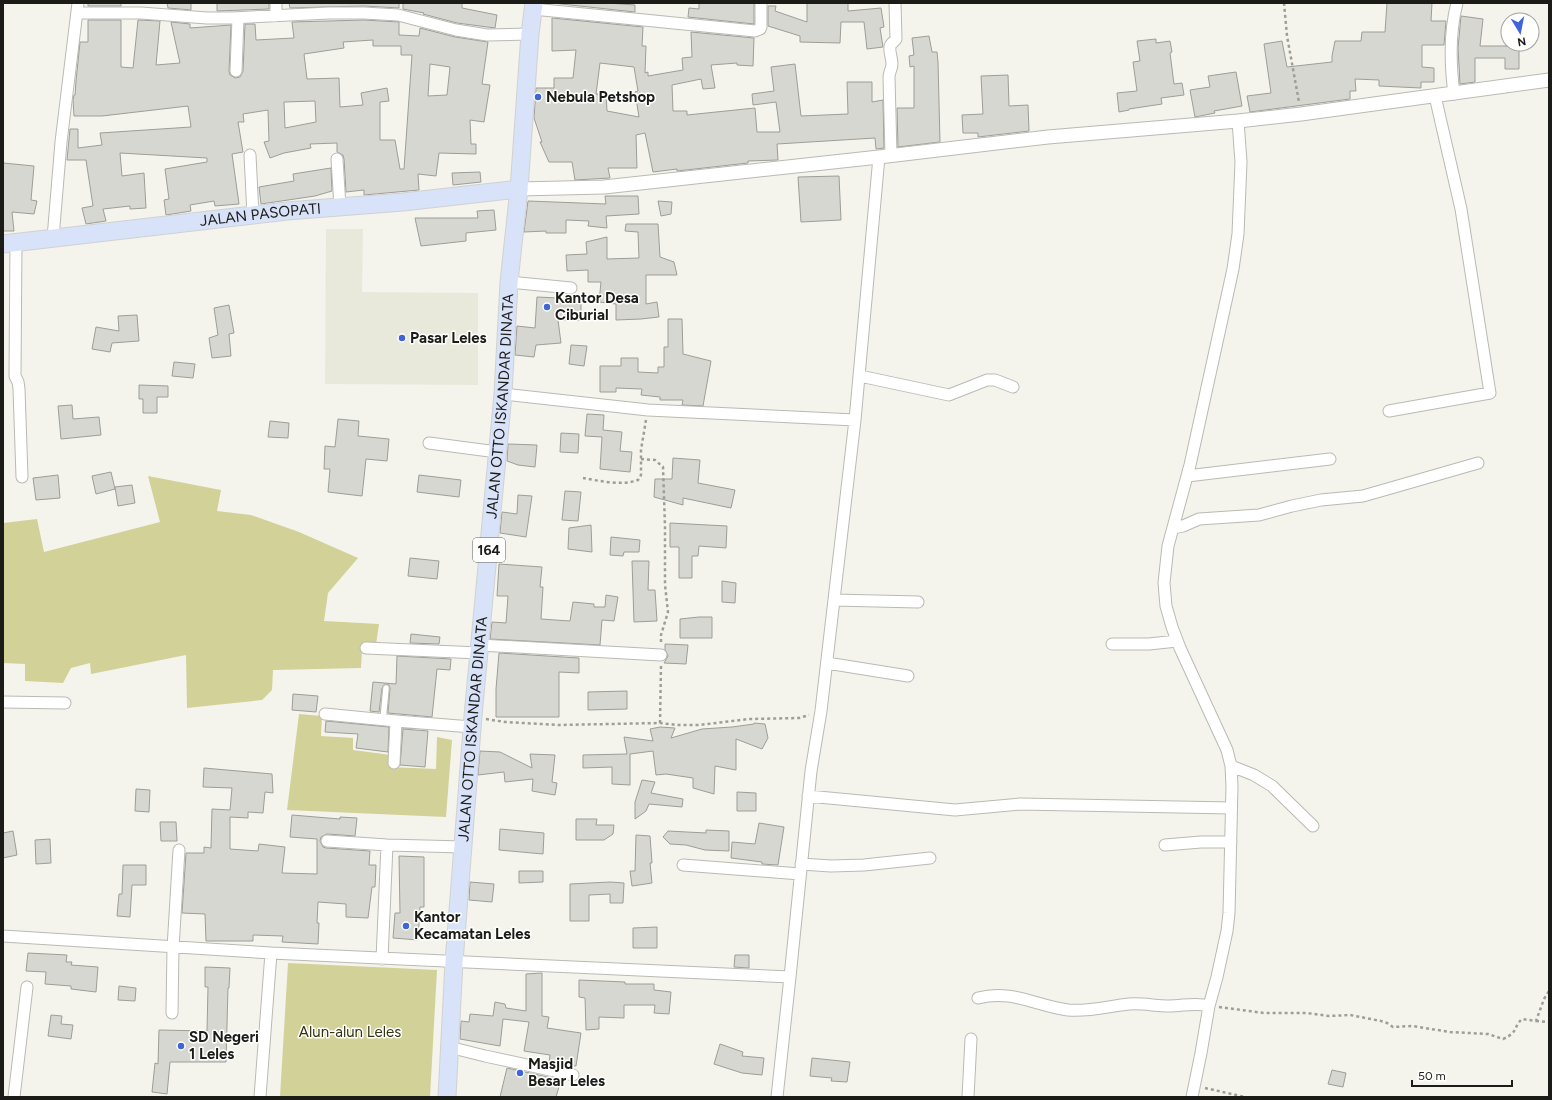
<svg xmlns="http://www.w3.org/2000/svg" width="1552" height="1100" font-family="Figtree,sans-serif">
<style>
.built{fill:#e9e9db}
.green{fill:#d2d198}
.building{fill:#d7d7d1;stroke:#9e9e99;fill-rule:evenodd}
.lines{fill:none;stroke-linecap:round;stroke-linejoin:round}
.service-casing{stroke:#babab4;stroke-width:8}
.minor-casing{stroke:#babab4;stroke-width:13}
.tertiary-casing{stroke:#babab4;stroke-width:15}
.primary-casing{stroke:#d1d1d1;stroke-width:19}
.path{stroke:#9e9e98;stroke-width:2.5;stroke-dasharray:3 3;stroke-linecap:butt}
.service{stroke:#fff;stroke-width:5.5}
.minor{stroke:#fff;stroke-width:11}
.tertiary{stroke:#fff;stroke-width:13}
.primary{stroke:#d8e2f8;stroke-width:17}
.poi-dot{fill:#4065d7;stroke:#fffffe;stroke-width:1.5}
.labels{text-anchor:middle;stroke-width:3;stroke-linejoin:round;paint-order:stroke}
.shield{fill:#fffffe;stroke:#5f5f5d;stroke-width:1}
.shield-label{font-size:14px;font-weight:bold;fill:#1b1b18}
.poi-label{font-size:15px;font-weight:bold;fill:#1b1b18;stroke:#fffffe;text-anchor:start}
.street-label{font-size:15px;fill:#1b1b18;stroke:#fffffe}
.park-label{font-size:15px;fill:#333210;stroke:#fffffe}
</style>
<rect width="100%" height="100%" fill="#f4f4ed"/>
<path class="built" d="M326,229h37l-1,63 116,1v92l-153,-1z"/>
<path class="green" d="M148,476l73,14 -4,21 34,4 48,17 59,26 -30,35 -4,28 55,3 -4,28 -13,-2 -1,18 -88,2 -1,20 -10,10 -75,8 -1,-53 -95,19 -1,-11 -19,5 -8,15 -38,-2v-17l-22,-1v-140l34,-4 7,33 116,-30z
M299,714l23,2 -1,20 32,2v12l38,5 -2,12 47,2 1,-32 15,3 -6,77 -159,-7z
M288,963l149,7 -7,127h-150z"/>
<path class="building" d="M88,3h33v3h-33z
M167,3h24v7l-23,-2z
M217,3h52v6l-52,2z
M289,3h110v5l-35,-2 -74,2z
M403,3h59v5l35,7 -2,13 -38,-5 -34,-9 1,-1 -21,-4z
M552,3h55l28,2v7z
M699,3h55v21l-66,-7 1,-9 10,1z
M807,3h41v8l33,-3 3,19 -4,1 3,19 -16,2 -3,-27h-23l-1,21 -40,-1v-6l-32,-10v-20h8l-1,5 32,11z
M1387,3h45l-1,18h15l-2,24h-22v22l12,1v14h-13v6l-42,-2v-6l-24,-1 1,12h-6v8l-100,13 -3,-16 24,-3 -7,-49 18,-3 5,26 45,-5v-6l3,-15h26l1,-9h23z
M1461,16l22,3 -3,27h39v23h-14v-11h-30v24l-15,2 -2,-36z
M552,18l91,9 -1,19h4l-1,27 3,-1v4l35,-6 -1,-12 10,-1 -1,-25 63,6 -1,28 -16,-1v-2l-26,2 4,23 -12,1 -2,-10 -29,6 1,26h14v4l68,-7 2,24h23l-4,-30 -23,3 -1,-11 22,-3 -3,-24 24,-3 6,52 47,-2 -1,-32h25v20l11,-2 1,48 -8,1 -1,-11 -98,6 1,16 -30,1v2l-71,8v-2l-24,3 -8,-39 -9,2 1,33h-29l2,10 -35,2 -3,-18h-23l-9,-20h2l-8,-24 2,-30h18v-10h19l3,-28 -24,1zM600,63l34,4 4,24 -3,1 4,25 -32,-6 -1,-17h-10z
M88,20h33v47l12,1 5,-48 22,1 -4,44 24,-2 -9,-41 19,2v4l41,-3 -2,46 1,4 5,3 5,-1 3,-6 2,-47h10l1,16 38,-2 -2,-16 72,-2 35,2v13l20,1 1,-8 35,9 33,5 -6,42 8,1 -6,37 -14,-2 1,24h5v10l-37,-1 -3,23 -18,-2 1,16 -55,5v-5l-18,2 -2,-33 -1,-4 -6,-3v-9l-27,1 1,4 -27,5 -14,5 -6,-16 5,-1 -1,-31 -25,4 1,8h-6l5,30 -11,2 7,50 -24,2 -1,-5 -24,4 1,6 -25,4 -2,-15 5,-1 -4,-30 42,-7v-4l-87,-5 2,23 22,-3 2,35 -16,1v-3l-27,3 3,12 -20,3 -4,-16 11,-2 -7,-46h-19l3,-31h8v19l24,-3 -2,-12 91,-6 -3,-21 -86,10h-28l-1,-16 1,-5h1l1,-14 4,-39h8zM373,40v6h28v9h11l-8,114h-4l-5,-29h-15v-38l9,-1 -2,-13 -26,5 2,12 -23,2 -1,-29 -32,1 -3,-25 40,-6 -1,-6zM430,64l20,3 -3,28 -19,1zM315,101l1,21 -31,6 -1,-26z
M929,36l3,16h5l1,10 2,80 -42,5 -1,-39h17v-42l-4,1 -1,-11 5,-1 -2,-17z
M1156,39v4l14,-2 2,11 -2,1 4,31 8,-1 2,12 -23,3 1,6 -33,5v1l-10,2 -2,-19 20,-2 -4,-29 7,-1 -3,-20z
M1236,72l6,34 -28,5 1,2 -20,4 -5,-27 20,-3 -2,-11z
M1008,75l1,31 19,-1 1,26 -51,6v-4h-15l-1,-18 21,-1 -2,-38z
M3,163l31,3 -3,34 6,1 -3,13 -22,-2 2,19h-11z
M331,168l1,23 -17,5 -54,8 -2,-17 35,-6 -1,-7z
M480,172l1,10 -28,3 -1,-12z
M839,176l2,44 -40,2 -3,-45z
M605,196h33l1,18 -33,2 1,12 -19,-2 1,-5 -23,-1v13h-20v-2l-22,1 4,-31 78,3z
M658,201l14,1 -1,12 -10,2z
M494,210l2,20 -30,3v8l-45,5 -6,-28h63l-1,-7z
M626,224h32l2,33 14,5 3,13h-31v29l11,-2 2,15 -18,2 -25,1v-16l-17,-2 2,-20h-13v-12l-21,1 -1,-16 21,-1 -1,-12 21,-5v22l32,-1 -1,-26 -13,-1z
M537,297l21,1v5l23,1v16h-23l3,23 -25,2 -2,12 -19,-2 2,-29 18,2z
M229,305l5,28 -5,1 2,22 -19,2 -3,-20 9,-3 -4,-27z
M137,315l2,26 -27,2 -2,9 -18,-3 4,-22 23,4 -1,-15z
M668,319h14l1,35 28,7 -8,45 -21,-1 1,-5h-23v-3l-19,-2 1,-6 -26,-1v4h-16v-26h21v-8h17v14l20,1v-6h6v-20h4z
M571,345l16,1 -3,20 -15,-2z
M174,362l21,2 -2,14 -21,-2z
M139,385l29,1v11h-11v16h-14v-14h-4z
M72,405l1,14 26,-2 2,18 -40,4 -3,-33z
M587,414l17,1 -1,15 19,2 -2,19 12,1 -2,20 -30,-3 2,-32 -17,-1z
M338,419l21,2 -1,15 31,3 -2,22 -21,-2 -4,37 -34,-4 2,-23h-6l1,-23 10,1z
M270,421l19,2 -1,15 -20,-1z
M561,433l18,1 -1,19 -18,-1z
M508,444l29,1 -2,22 -17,-2 -11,-4z
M673,458l27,2 -2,23 37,7 -4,18 -48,-10v7l-29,-8 1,-18h17z
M111,472l4,17 -19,5 -4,-18z
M58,475l2,23 -24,2 -3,-22z
M419,475l42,5 -2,17 -42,-5z
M132,485l3,18 -17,3 -3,-19z
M565,491l16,1 -3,29 -16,-1z
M518,495l14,1 -6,41 -26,-4 2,-21 15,2z
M670,523l57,3 -1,22 -27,-2 -1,10h-6v22h-13v-31h-9z
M591,525l1,27 -24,-3 1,-21z
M611,537l29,3 -1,12h-15l-1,4 -13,-1z
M410,558l29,3 -2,18 -29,-3z
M632,561h17l-1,29h7l2,31 -23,1z
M499,564l43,3 -2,20h3l-2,32 29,2 3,-19 21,2v3h11l1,-12 12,2 -4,24 -12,-1 -2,25 -110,-6 2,-17 14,1 2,-27h-11z
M722,581l14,2 -1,20 -13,-1z
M699,617h13v21h-32v-19z
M411,634l29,3 -1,7 -29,-1z
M665,644l23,1 -2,19 -22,-1 4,-7 -3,-7z
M499,653l80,5v15l-20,-1v45h-63v-28z
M397,656l54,3 -1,11 -13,-1 -5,48 -44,-4 2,-25 -1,-3 -3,-1 -4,4 -3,24 -9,-1 3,-29 23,2z
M627,691v18l-39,1v-18z
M293,694l25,2 -2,16 -24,-2z
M326,721l63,6 -1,25 -32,-4 2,-14 -33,-2z
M754,723l11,1 3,14 -6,11 -26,-10v31l-21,-4 -1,28 -21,-6v-10l-27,-4 -10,1 -3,-24 -23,3v31l-18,-1v-17l-29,1v-13l44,-1 -3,-17 29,4 -3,-12 10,-2 15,1 -4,10 31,-9 30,-2 22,-3z
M403,729l25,2 -3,36 -25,-2z
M480,751l20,1 32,16 -2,-14 25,1 -3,27 5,1 -2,12 -23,-4 1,-12 -28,3 -1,-10 -26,3z
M204,768l68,6 1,19 -8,-1 -2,21 -15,-1v6l-18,-1v32l28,2 1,-7 26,3 -3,26 35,1v-35l-27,-2 2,-22 48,4v-2l17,1 -2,18 -28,-2 -6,3 -1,4 3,6 3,1 44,3 -1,14h7l-1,22h-3l-4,31 -22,-1v-13l-28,-2 -1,21h2l-1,21 -36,-2 1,-6 -30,-1v6h-47l-1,-27 -23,-1 4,-60h18v-6l7,1 1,-39 18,1 2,-22 -29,-1z
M642,780l13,2 -4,11 32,6 -1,8 -33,-3 -3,7 -11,8v-17z
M136,789l14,1 -1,22 -14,-1z
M737,792l19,1v18h-19z
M576,819h21l-1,6h18l-1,9 -9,6h-28z
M160,822h16l1,19h-16z
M759,823l25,4 -6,38 -16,-1v-2l-31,-4 1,-16 23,2z
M500,829l44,4 -1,21 -44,-4z
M706,830l23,1v20l-24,-1 -19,-5 -16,-1 -7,-7 5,-6 38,2z
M13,831l4,24 -14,3v-25z
M636,835l14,1 2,27h-2l2,20 -20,3 -2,-15h5z
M50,839l1,24 -15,1 -1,-24z
M399,856l25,1v50h-4l-2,33 -25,-2 2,-25h5z
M123,865h23v20h-14l-2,32 -13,-1 2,-22h3z
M519,871h24v11l-24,1z
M470,882l24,2 -2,18 -23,-2z
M610,882l14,1 -1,20h-13v-9l-21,1v26h-19v-37z
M657,927v21h-24v-20z
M28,953l39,2 -1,7h6l-1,3 27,2 -2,25 -25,-3v-3l-26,-2 1,-12 -20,-1z
M735,955h14v13l-15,-1z
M205,967l25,1 -1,20h-1l-2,74h-56l-3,32 -15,-2 3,-29 3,1 1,-34 48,1 1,-44h-3z
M542,973v43l7,1 -2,11 34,5 -5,33 -11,-1v1l-16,-3 1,-8 -26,-4 5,-29 -26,-3 -3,27 -40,-7 1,-18 8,1 1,-8 23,2 2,-14 10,2 1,4 20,3v-37z
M579,980l46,2v2h29v6l17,2 -2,22 -15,-1 1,-8h-31v13l-25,-1v12l-13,1 -1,-32 -6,-1z
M119,986l17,2 -1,13 -17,-1z
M51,1015l11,1 -1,8 12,1 -2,14 -23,-3z
M720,1044l23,8 -1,4 22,2 -2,17 -20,-2 -28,-9z
M812,1058l38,4 -3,20 -16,-1 1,-3 -22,-2z
M507,1068l54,12 -5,17h-56z
M1332,1070l14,3 -3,14 -15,-3z"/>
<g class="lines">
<g class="service-casing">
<path id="service" d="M383,720l3,-32"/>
</g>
<g class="minor-casing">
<path id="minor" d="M276,3v13
M533,9l222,22 5,-2 1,-2v-24
M77,13h64l66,5h25l97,-5h35l34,2 58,15 31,5 43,-1
M236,71l2,-53
M1454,94c-4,-31 -5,-61 3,-91
M250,155l3,60
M891,156l-2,-79c0,-5 3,-8 3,-13 0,-6 -3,-12 -2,-17 0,-3 4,-5 6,-8l-1,-36
M337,159l3,48
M53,238l8,-96 17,-139
M16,242l-1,134 3,6 1,7 3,88
M509,282l62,6
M860,376l89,19 38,-15h8l18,7
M503,394l145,16 207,10
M1389,411l101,-18 -29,-184 -26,-113
M429,443l68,9
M1187,476l143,-17
M1173,528l10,-2 16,-7 60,-4 33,-9 29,-6 42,-4 115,-33
M834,600l84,2
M1112,644h37l28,-3
M480,645l181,10
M366,648l113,5
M827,663l81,13
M3,702l62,1
M325,714l71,7 76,6
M394,763l2,-42
M1231,766l23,9 18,11 41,40
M808,796l147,14 65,-6 211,4
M327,841l60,4 76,2
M1165,845l36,-3h30
M801,864l30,2 33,-1 66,-7
M683,865l117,9
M3,936l268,17 519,24 -13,120
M382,959l5,-114
M790,977l21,-206 10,-60 34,-291 24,-263
M978,998c34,-9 58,8 90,12 21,2 41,-4 61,-6 14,-1 27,2 40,2 14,0 27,-4 40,0
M172,1013l1,-65 6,-98
M449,1047l36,9 88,19
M14,1097l13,-110
M260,1097l11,-144
M968,1097l3,-58
M1192,1097l9,-44 8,-47 8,-29 10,-46 2,-18 3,-127 -1,-20 -4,-16 -47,-102 -8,-21 -6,-21 -2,-23 4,-37 22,-81 43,-196 5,-35 3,-72 -3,-41"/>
</g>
<g class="tertiary-casing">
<path id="tertiary" d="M519,189l85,-2 275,-30 169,-20 190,-16 63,-7 248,-34"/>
</g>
<g class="primary-casing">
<g id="primary">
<path id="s1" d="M3,244l284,-33 116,-9 116,-13"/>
<path id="s2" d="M447,1097l7,-135 19,-246 30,-322 6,-112 10,-93 11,-155 4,-31"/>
</g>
</g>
<path class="path" d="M1284,3l3,33 12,66
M641,459l14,1 8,7 2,59v59l3,27 -7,23v10
M583,478c17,3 39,8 55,2l3,-5v-25l5,-30
M486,719l19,3 54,3 101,-2 17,2h22l50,-6 50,-1 10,-3
M660,723l1,-57
M1219,1007l45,6h43l22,3 21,-1 31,6 6,2 6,4 19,-1 38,6 38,2 15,5c16,-7 10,-12 19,-20l14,2 8,-22 5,-8
M1536,1021l13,1
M1205,1088l40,9"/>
<use href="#service" class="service"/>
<use href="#minor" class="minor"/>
<use href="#tertiary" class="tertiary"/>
<use href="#primary" class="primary"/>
</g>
<g class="poi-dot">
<circle cx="538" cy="97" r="4"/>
<circle cx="547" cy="307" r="4"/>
<circle cx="402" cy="338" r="4"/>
<circle cx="406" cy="926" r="4"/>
<circle cx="181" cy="1046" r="4"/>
<circle cx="520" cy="1073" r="4"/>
</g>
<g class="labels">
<rect class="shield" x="473" y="538" width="32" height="24" rx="3"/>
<g class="shield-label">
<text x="489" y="555">164</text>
</g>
<g class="poi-label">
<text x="546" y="102">Nebula Petshop</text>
<text x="555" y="303">Kantor Desa<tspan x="555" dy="17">Ciburial</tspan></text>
<text x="410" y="343">Pasar Leles</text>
<text x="414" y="922">Kantor<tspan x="414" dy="17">Kecamatan Leles</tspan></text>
<text x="189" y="1042">SD Negeri<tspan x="189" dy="17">1 Leles</tspan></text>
<text x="528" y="1069">Masjid<tspan x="528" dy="17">Besar Leles</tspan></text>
</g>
<g class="street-label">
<text dy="5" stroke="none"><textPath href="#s1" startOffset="259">JALAN PASOPATI</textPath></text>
<text dy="5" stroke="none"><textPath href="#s2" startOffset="693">JALAN OTTO ISKANDAR DINATA</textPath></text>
<text dy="5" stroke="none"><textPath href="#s2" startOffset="369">JALAN OTTO ISKANDAR DINATA</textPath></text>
</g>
<g class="park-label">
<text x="350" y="1037">Alun-alun Leles</text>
</g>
</g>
<rect width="1552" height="1100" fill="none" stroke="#1b1b18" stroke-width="8"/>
<g transform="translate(1520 32) rotate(170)"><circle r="19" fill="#fffffe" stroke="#a4a4a2"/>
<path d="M0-3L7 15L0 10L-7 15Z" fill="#4065d7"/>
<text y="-6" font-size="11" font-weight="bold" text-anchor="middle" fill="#1b1b18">N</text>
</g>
<path d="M1412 1080v6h100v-6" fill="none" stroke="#1b1b18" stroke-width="2"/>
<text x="1418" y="1080" font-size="12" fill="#1b1b18" stroke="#fffffe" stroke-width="3" paint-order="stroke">50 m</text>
</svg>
